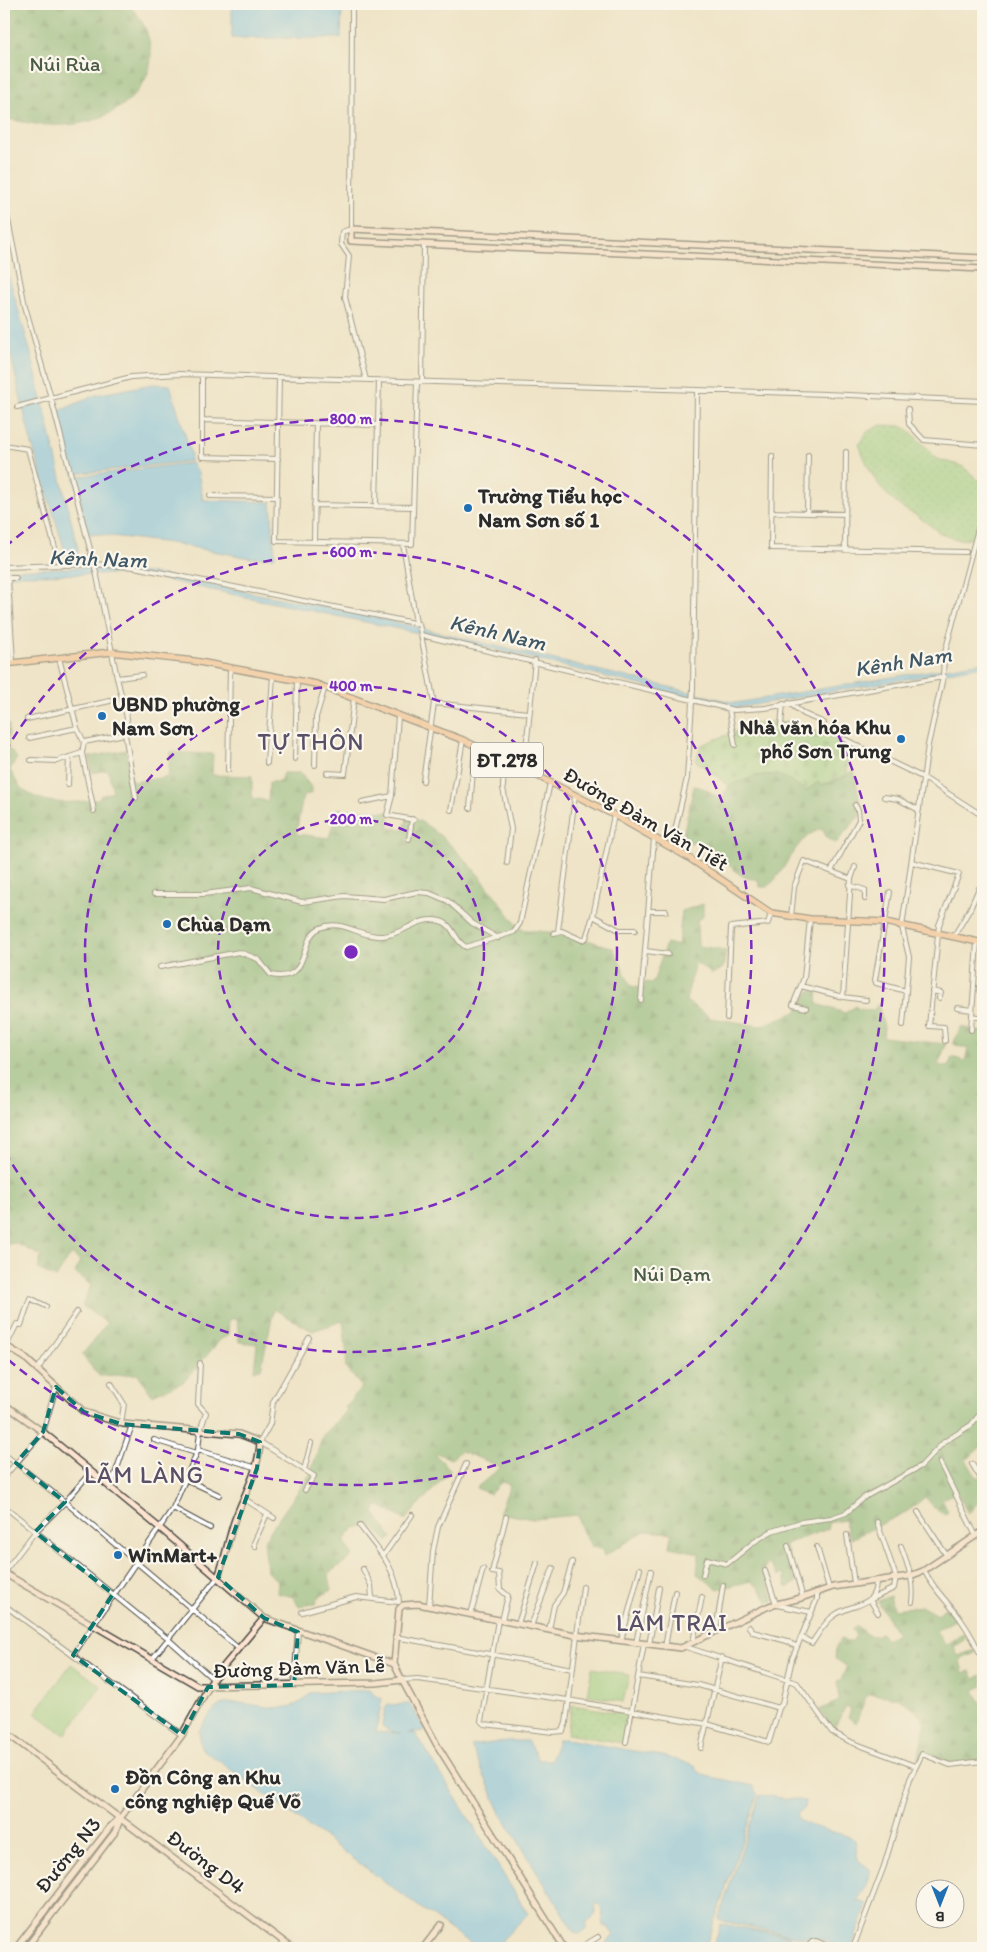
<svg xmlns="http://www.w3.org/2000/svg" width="987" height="1952" font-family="Itim,sans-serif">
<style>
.grass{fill:url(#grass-dots);stroke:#607c56}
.forest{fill:url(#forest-firs);stroke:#516e4e}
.cemetery{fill:url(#cemetery-stones);stroke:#607c56}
.garden{fill:#94ce82;stroke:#607c56}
.water{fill:#72c2ed;stroke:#4e768c}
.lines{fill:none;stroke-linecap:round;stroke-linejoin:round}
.street-casing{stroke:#484742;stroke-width:6}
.secondary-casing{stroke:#484742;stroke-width:8}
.primary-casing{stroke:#484742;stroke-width:8}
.street{stroke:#fff;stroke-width:4}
.secondary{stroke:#fde4d0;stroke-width:5}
.primary{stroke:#f9bc8a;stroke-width:5.5}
.marked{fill:none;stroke:#0f766e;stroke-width:4;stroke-dasharray:10 6;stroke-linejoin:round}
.ring{fill:none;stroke:#7b2cbf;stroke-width:2.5;stroke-dasharray:9 6}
.poi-dot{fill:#1f6fb2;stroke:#fbf7ec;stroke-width:2}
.labels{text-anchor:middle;stroke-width:4.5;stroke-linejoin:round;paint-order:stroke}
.shield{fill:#fbf7ec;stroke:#696865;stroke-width:1}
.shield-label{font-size:20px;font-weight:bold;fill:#2b2b2b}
.park-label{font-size:21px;fill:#4a5c45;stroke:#fbf7ec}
.poi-label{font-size:21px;font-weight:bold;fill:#2b2b2b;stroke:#fbf7ec;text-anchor:start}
.street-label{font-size:21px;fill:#2b2b2b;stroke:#fbf7ec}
.water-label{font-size:22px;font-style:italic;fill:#405865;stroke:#fbf7ec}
.quarter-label{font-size:24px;letter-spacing:1px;fill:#5a5168;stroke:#fbf7ec}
.centre{fill:#7b2cbf;stroke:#fbf7ec;stroke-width:2.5}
.ring-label{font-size:15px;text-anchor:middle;font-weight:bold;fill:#7b2cbf;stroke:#fbf7ec;stroke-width:4.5;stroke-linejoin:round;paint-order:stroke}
</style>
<defs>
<pattern id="grass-dots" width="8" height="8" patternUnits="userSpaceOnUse" patternTransform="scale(1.25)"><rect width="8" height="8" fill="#94ce82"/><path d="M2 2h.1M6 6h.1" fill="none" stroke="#80b170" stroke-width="1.8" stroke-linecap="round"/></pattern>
<pattern id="forest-firs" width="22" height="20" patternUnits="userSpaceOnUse" patternTransform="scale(1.25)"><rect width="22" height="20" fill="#77b170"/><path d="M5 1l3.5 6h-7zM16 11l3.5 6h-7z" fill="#62905c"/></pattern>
<pattern id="cemetery-stones" width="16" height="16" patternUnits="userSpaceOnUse" patternTransform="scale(1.25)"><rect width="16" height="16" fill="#94ce82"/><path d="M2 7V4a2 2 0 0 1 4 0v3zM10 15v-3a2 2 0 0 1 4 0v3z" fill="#80b170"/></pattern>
</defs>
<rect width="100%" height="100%" fill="#fbf7ec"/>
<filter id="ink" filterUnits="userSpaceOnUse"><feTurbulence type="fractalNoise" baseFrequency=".02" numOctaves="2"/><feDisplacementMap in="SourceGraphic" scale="10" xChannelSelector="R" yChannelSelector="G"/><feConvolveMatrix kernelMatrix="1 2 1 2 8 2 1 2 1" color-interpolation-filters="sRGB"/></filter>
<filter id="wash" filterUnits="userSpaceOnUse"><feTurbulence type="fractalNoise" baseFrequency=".0096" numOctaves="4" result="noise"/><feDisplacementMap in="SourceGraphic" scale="20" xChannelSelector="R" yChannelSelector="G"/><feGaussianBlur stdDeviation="1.12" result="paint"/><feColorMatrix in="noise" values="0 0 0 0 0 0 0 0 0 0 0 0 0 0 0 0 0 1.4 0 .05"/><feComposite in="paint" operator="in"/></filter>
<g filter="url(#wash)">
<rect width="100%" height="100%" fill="#efe4c7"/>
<path class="grass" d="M881,425l20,1 9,5 27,28 25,7 21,18v32l-8,22c-29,6 -37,-8 -59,-23 -3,-2 -7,-3 -10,-5 -25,-15 -38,-40 -47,-66l8,-12z
M572,1705l56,9 -5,29 -56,-9z"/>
<path class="forest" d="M4,4h122c14,10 21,24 24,41 8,43 -35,74 -74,79 -24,3 -49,0 -72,-6z
M4,714l5,11 -1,23 9,10 -7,12c4,6 9,18 16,22 22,14 49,11 73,7l2,-4 12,-3 -5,-22 -16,3 -3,-16 37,-7 6,32 36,-5 2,-25 43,2 -1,21 40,1v22l16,3 1,-19h11l3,-9h17l12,15v5l-9,3 -7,38 33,4 8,-29 52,3v16l15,1 4,-13c38,12 88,79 111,113l48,5 46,14 18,38 13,3 1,-7 8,1 13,-40 12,3 4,-35 21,-7v13l-6,3 1,26 28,4 -3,18 -11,6 -17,-12 -9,39 25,17 49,8 36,-14 14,-21h8l-1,13 28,9 11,-7 2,3 15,2 5,-7 6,23 -1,10 63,7 -8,21 10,2 4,-10 13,4 3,-12 -15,-5 8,-17 22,5v413l-17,15 11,18 6,-4v14l-6,6 4,5 -13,15 -11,-22 -15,7 6,13 -3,2 -6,-2 -14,-15 -17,14 -57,28 -7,-19 -16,3v6l-43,15 11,39 -9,5 -4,-14 -5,2 -10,-13 -4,6 10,32 -6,1 -10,-15 -7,-6 -33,8 -21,-15 2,-21 -29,-6 2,-14 -27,-2 -41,25 -2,-6 -10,-3 -10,-16 -4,-16 -45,4 -34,-6 11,-28 -8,-3 -12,12 -14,-6 25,-21 -40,-16 -10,8 -14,-6 -1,2 15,15 -46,50 -27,-15 -4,7 18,26 -4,4 -18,-17 -16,3 -10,12 9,16 -24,17 2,17 -14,8 -1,6 -18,2 -4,-9 -17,-4 1,-12 -11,-9 -3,-32 46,-66 13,-39 24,-25 -2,-3 17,-20 -17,-20 2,-10 -4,-36 -31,10 -38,-22 -13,60 -7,1 3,-26 -18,-2 -2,-23h-8l-1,17 -7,3 -37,43 -32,13 -14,-21 -39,2 -17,-21 25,-32 -25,-17 9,-21 -16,-12 5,-12 -9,-7 -15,24 -18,-9 3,-13 -26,-13 -11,2z
M854,770l8,43 -26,30 -8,-4 -6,-10c-29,8 -34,42 -55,58h-7l-3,-8c-27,2 -35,-35 -62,-38l-12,5 -2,-2 13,-58 12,3 15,11 8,-14 21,-9 18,-2h14l24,16 12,-9 4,3 19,-6z
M890,1596l3,13 28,-3 16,9 9,-8 10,12 -20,12 10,14 18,-12 2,5 -12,9 4,9 16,-6 1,3 -15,7 3,13 7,-2 4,8 7,-4 2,11 -9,4 9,17v54l-29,4 -29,-13 -7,9 7,-38c-16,-25 -30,-27 -58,-29l-11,29 -8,-6 3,-8 -5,-3 -13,24 -14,-20 20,-9 -2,-20 4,-1 6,-14 -12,-7 1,-13 5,-8 5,4 6,-1 4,-5 -4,-7 4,-4c9,8 14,15 25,8l5,7 11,-6 -19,-33z"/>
<path class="cemetery" d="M793,721l55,24 -1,30 -25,10 -4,-3 -12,9c-30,-23 -43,-19 -77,-5l-33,-25 5,-16 57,-22z"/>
<path class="garden" d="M71,1664l30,22 -36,49 -30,-22z
M592,1668l37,7 -6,27 -36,-7z"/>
<path class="water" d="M232,4h110l-1,34h-109z
M4,260l27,94 47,195 -1,11 -4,3 -5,-2 -38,-123 -26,-112z
M153,384l17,1 21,69 -1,7 -117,13 -16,-62 39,-17z
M191,463l7,10 5,27 68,2 4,55 -24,1 -81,-15 -83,-10 -13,-56z
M102,567l61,8 211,42 362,86 247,-41v4l-248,42 -259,-63 -341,-71 -131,1v-5z
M370,1690l5,6 7,2 -6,34 24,1 -10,-2 -8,-5 3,-17 3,-4 21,-1 16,25 -2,2 -15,2 8,1 112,180 -25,25 -6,9h-19l-24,-16 -253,-184 -2,-17c6,-8 12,-22 22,-26 25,-10 66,19 89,-12z
M566,1739l96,17 33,9 2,6 9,5 48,10 1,5 3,3 -53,154h-98v-5l7,-8 -7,-9h-3l-2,-17 -5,-6 -2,3v9l-9,8v6l-6,5 -6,-2 -73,-119 -30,-67 36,-5h20l5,6 6,13h13l7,-20z
M760,1795l45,6 -1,7 -7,6 2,6c13,9 50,14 56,20l3,20 12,9c0,13 -6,21 -12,32l10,3 -17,44h-15c-10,-9 -18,-11 -31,-10l-87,-18z
M721,1924l68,12 3,3 -2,9h-77z"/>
</g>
<g filter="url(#ink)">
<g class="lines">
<g class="street-casing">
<path id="street" d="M352,4l-1,225 -9,3 -1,12 8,12 -4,41 21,83
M4,200l21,106 26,92 46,178 20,102 10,40 -2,16 11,64
M202,375v82l76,2
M279,377l-3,164 136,3 5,-162
M422,382l2,-138
M17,407l114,-30 48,-3 647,20 157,7
M908,409l1,15 15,16 59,5
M202,420l176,5
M4,445l24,4 32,117
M772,456l-1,92 195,4
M210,496l67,1
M314,505l99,2
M376,506l3,-126
M772,512l73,2
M807,512l1,-57
M314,542l2,-119
M403,544l13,79
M845,550l1,-98
M4,567l90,-3 40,3 285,57 15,79 -11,78
M4,578h12
M8,578l5,84
M421,635l313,75 31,-2 178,-31
M59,658l18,70 7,14 -2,11 12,58
M117,678l25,-3
M434,703l94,10
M789,703l15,11 20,9
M783,704l-2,21 11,5
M729,709l6,36
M398,716l-6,80 -5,19 27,5
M27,719l83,-18
M29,738l48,-10
M844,739l80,39 59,38
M84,742l41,-8
M295,759l2,-79
M504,759l-1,29 8,41 -4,34
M31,760l26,1 25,-8
M267,763l6,-87
M315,765l1,-48 9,-30
M524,769l11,-109
M228,770l2,-102
M327,773l18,1 9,-76
M68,785l1,-28
M884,797l14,2 21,11
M362,802l30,-6
M470,808l5,-62
M451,810l12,-70
M409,839l3,-20
M671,848l16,-70 6,-90 4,-298
M912,862l47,12 -20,51 -10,101 15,1 1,14
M831,871l28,-51 -1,-10 -3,-5
M851,879l4,-12
M849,885l16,5v9
M154,894h50l47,-6 51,14 42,-6 40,3 33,-7 12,1 19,8 24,22 26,15
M648,911h18
M593,916l26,14h16
M791,917l3,-30 10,-26 47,18 -8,118
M558,931l17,-135
M554,933l8,-2 20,9 4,-2 7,-22 21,-101
M954,936l16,-27 9,-21
M646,951l22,3
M160,967l79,-15 19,7 13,16c42,8 26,-37 49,-47 22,-10 40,10 63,8 20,-1 36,-21 57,-15 14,3 14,20 26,26l48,-15 6,-9 30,-140
M875,980l15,-88
M876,983l30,8
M801,986l42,11 23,3
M932,991l9,2 -2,5
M641,1000l13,-161
M806,1008l-13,-3 11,-27 6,-59
M957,1008l15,2
M972,1016l11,2
M727,1018l4,-91 37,-4 3,-10
M903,1025l6,-68 -7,-30 26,-182 15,-68 1,-21 39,-146
M971,1030l6,-88
M4,1270v-1
M6,1346l11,-22 4,1 9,-27 16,8
M37,1370l40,-58
M111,1383l13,21 -3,20
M154,1440l42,13
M198,1450l59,18
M4,1454l61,48 173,146
M940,1463l36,73
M972,1464l11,18
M304,1470l7,-27
M4,1477l39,-45 13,-45
M185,1479l34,16
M110,1489l22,-64
M305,1490l9,-14 -54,-34 10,-18 3,-22 36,-64
M243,1498l31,20
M4,1506l164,133 45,40
M173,1508l37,20
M918,1512l29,44
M877,1522l19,55 -2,11 -24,12 8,13
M360,1526c19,25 37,42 39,76
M847,1535l7,48
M788,1546l15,52
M901,1546c7,20 14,36 11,56
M255,1547l-1,-4 13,-29
M817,1547l12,41
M383,1556l29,-41
M363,1569l8,16 1,13
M924,1570c9,19 23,31 35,47 10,14 18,28 24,44
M765,1571l11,33
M4,1572l31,-40 30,-30 25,-29
M703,1575l4,-16 20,5 27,-22 18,-11 29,-9 30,-4 15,-5 17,-15 58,-32 23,-24 27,-17 12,-15
M4,1605l178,130
M777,1605l34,7
M429,1606l4,-55 5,-24 28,-63
M302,1612l54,-15 42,5
M471,1614l12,-45
M498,1620l-17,101 3,3 69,8 10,-1 3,-8 17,-136
M502,1620l6,-24 -8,-7 -1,-16 -7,-1 14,-55
M518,1624l19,-61
M531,1626l22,-58
M749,1627l4,5 34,9 10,6
M549,1630l5,-25 9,-12 9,-31
M716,1631l7,-46
M395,1637l178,32
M801,1637l11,6c6,-9 13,-22 23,-28 19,-13 41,-6 41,-35
M621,1641l19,-72
M693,1642l9,-45
M636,1643l15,-72
M649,1645l10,-57
M665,1647l10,-55
M686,1647l111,36 35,49 19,10 64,24
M73,1655l100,-147 25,-58 2,-19 6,-18 -8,-9 2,-41
M152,1659l66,-82
M638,1676l60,9 81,23 3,-4 10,-45 25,-60v-7
M402,1680l16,-1 150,21 139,24 62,18 10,-34
M294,1685l4,-53
M626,1742l18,-98
M701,1748l21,-91
M580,1948l18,-11
M807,1948l5,-6 4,-1 16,7
M853,1948l31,-82 26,-87 12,-25 28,11 33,-4"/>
</g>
<g class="secondary-casing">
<path id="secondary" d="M983,258l-632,-29v12l632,28
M4,1345l20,12 60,55 39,12 116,10 21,8c-1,29 -16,52 -26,80 -6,18 -9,37 -16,55
M4,1404l39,28 118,97 103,89 130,46 8,16
M4,1573l194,113 178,-3 26,-3 35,65 127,203
M394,1664l5,-55 4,-4 15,-1 157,31 106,13 88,-42 32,-8 32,-11 77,-11 13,-5 60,-40
M4,1731l288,217
M16,1948l94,-121 11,-10 61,-82 31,-56 51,-61
M26,1948l89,-116 5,-12
M423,1948l18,-23"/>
</g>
<g class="primary-casing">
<path id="primary" d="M4,664l107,-12 83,9 122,23 147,56 61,29 90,46 72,41 85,57 39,6 75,3 98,21"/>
</g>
<use href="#street" class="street"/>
<use href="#secondary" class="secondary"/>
<use href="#primary" class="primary"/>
</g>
</g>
<path d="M0 0H987V1952H0ZM56,1387l28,25 37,12 118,10 21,8 -3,26 -39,109 46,41 34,14 -4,53 -86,2 -26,48 -109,-80 40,-61 -78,-62 30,-30 -49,-39 27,-31z" fill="#efe4c7" fill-opacity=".55" fill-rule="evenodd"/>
<path class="marked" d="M56,1387l28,25 37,12 118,10 21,8 -3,26 -39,109 46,41 34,14 -4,53 -86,2 -26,48 -109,-80 40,-61 -78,-62 30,-30 -49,-39 27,-31z"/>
<g class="ring">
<circle cx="351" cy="952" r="133"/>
<circle cx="351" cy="952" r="266"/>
<path d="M5 752A400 400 0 1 1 5 1152"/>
<path d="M5 547A533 533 0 1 1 5 1357"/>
</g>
<g class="poi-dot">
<circle cx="468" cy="508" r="5"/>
<circle cx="102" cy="716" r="5"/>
<circle cx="901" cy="739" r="5"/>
<circle cx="167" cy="924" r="5"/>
<circle cx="118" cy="1555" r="5"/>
<circle cx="115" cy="1789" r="5"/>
</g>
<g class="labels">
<rect class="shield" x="471" y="742.5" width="72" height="35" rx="4"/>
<g class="shield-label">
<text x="507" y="767">ĐT.278</text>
</g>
<g class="park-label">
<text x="65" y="71">Núi Rùa</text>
<text x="672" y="1281">Núi Dạm</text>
</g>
<g class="poi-label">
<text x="478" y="503">Trường Tiểu học<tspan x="478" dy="24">Nam Sơn số 1</tspan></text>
<text x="112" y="711">UBND phường<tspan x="112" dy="24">Nam Sơn</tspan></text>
<text x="891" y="734" text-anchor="end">Nhà văn hóa Khu<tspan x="891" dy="24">phố Sơn Trung</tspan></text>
<text x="177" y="931">Chùa Dạm</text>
<text x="128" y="1562">WinMart+</text>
<text x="125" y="1784">Đồn Công an Khu<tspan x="125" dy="24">công nghiệp Quế Võ</tspan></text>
</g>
<g class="street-label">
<text transform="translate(646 819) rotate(30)" y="7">Đường Đàm Văn Tiết</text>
<text transform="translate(299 1668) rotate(-2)" y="7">Đường Đàm Văn Lễ</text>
<text transform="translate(68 1855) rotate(-51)" y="7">Đường N3</text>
<text transform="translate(206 1862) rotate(37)" y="7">Đường D4</text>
</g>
<g class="water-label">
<text transform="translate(98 558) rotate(2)" y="8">Kênh Nam</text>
<text transform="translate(498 632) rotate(13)" y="8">Kênh Nam</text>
<text transform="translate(903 661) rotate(-9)" y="8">Kênh Nam</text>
</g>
<g class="quarter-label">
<text x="311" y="750">TỰ THÔN</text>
<text x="144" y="1483">LÃM LÀNG</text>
<text x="672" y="1631">LÃM TRẠI</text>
</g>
</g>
<circle cx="351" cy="952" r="8" class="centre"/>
<g class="ring-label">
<text x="351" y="424">800 m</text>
<text x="351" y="557">600 m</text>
<text x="351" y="691">400 m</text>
<text x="351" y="824">200 m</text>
</g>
<rect width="987" height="1952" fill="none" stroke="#fbf7ec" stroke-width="20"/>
<g transform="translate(940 1904) rotate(180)"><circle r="24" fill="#fbf7ec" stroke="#a8a59f"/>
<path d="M0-4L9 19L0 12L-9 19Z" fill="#1f6fb2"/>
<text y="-8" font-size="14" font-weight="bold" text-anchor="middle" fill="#2b2b2b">B</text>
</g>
</svg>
